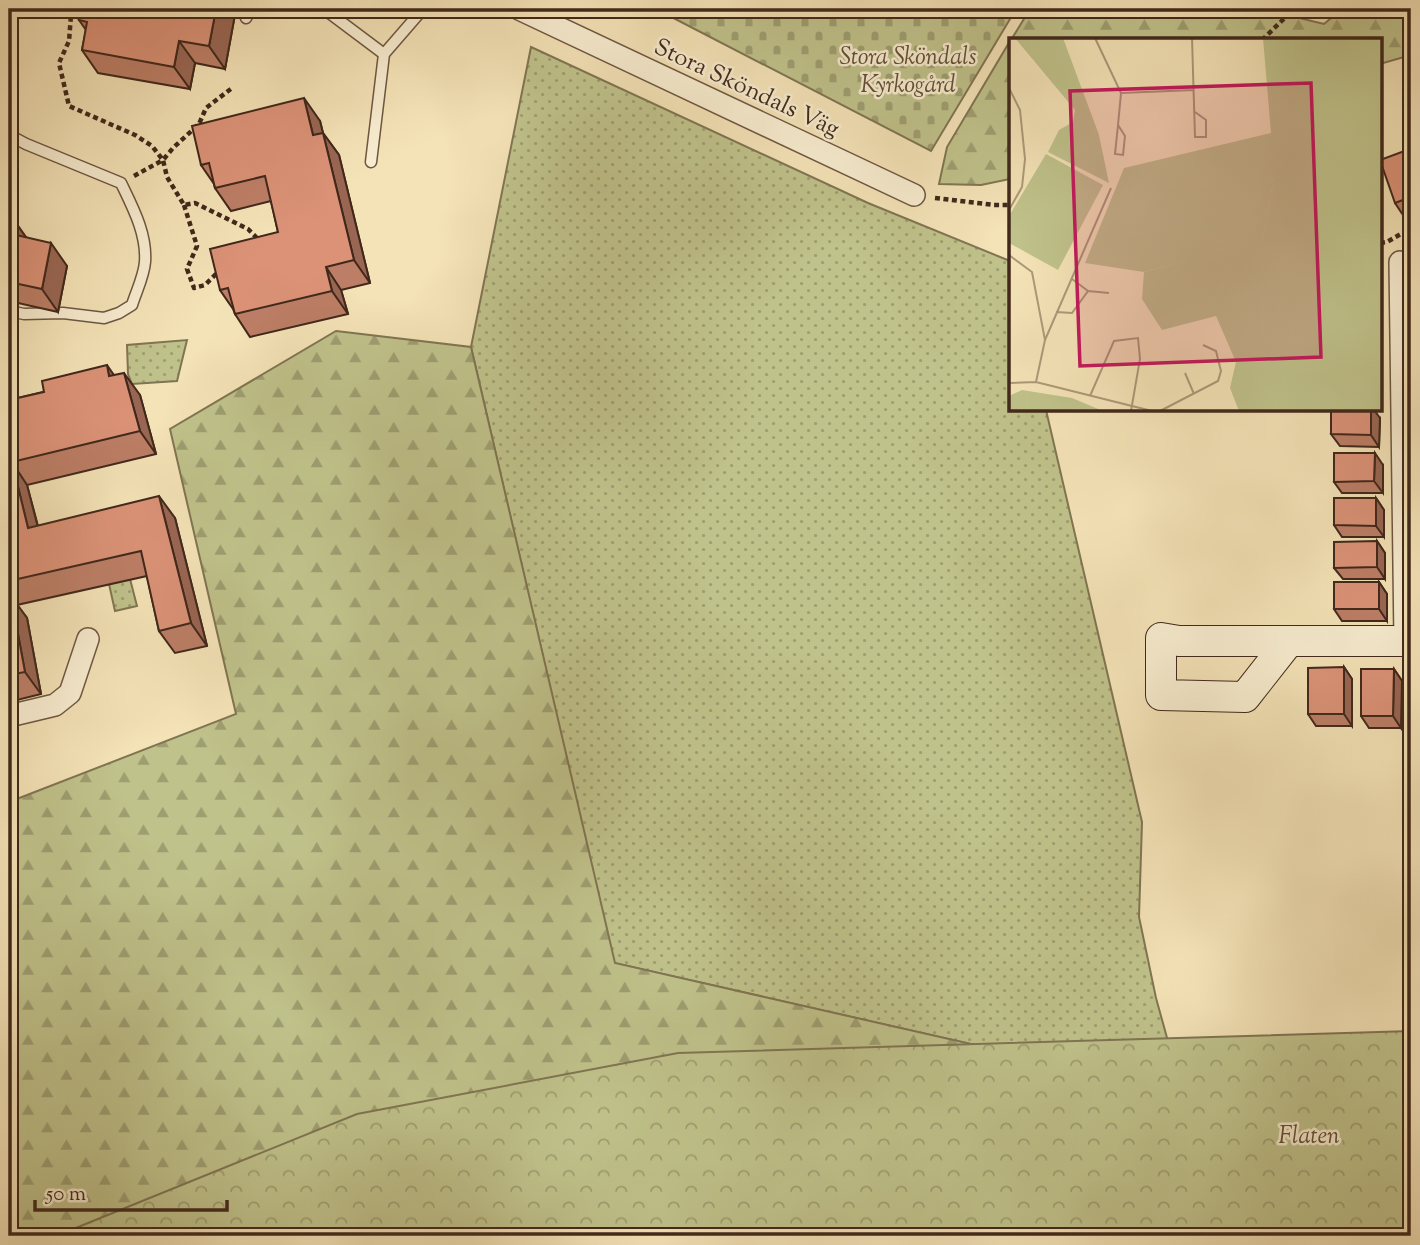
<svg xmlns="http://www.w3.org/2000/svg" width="1420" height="1245" font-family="'Sorts Mill Goudy',serif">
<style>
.grass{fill:url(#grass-dots);stroke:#807553;stroke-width:2}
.forest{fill:url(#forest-firs);stroke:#807553;stroke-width:2}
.cemetery{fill:url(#cemetery-stones);stroke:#807553;stroke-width:2}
.park{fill:url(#park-crowns);stroke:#807553;stroke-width:2}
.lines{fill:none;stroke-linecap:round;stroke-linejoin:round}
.lane-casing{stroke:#6e5742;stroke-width:13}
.street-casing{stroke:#6e5742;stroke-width:24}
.secondary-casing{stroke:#41281b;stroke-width:32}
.path{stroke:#41281b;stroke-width:4.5;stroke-dasharray:5 3.5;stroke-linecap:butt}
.lane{stroke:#f8edd0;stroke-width:10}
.street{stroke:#f8edd0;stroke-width:21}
.secondary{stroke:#f8edd0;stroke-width:30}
.wall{fill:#bc7e66;stroke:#41281b;stroke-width:2}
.shaded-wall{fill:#996653;stroke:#41281b;stroke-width:2}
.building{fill:#db9277;stroke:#41281b;stroke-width:2}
.labels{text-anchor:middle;stroke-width:5;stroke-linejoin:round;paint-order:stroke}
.park-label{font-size:24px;font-style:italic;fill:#614e37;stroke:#f8edd0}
.street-label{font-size:24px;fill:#41281b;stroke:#f8edd0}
.inset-road{fill:none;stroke:#ac9879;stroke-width:2}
.view{fill:#c2185b;fill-opacity:0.15;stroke:#c2185b;stroke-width:3.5}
.inset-edge{fill:none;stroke:#41281b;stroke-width:3.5}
</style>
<defs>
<pattern id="grass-dots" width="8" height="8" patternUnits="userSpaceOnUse" patternTransform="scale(1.75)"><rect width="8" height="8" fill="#c0c28b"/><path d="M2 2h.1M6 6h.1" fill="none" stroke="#9e9e71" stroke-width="1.8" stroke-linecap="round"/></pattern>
<pattern id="forest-firs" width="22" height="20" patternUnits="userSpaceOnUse" patternTransform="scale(1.75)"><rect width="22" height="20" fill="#c0c28b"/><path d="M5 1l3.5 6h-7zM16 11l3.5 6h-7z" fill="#9e9e71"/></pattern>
<pattern id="cemetery-stones" width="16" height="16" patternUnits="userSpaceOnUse" patternTransform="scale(1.75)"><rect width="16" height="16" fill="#c0c28b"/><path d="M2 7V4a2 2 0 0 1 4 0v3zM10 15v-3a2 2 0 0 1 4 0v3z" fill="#9e9e71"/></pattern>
<pattern id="park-crowns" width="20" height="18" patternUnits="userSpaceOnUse" patternTransform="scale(1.75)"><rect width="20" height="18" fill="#c0c28b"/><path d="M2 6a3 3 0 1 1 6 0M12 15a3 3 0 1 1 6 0" fill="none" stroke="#9e9e71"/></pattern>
</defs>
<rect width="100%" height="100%" fill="#f4e3b7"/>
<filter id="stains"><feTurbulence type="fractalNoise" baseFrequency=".00286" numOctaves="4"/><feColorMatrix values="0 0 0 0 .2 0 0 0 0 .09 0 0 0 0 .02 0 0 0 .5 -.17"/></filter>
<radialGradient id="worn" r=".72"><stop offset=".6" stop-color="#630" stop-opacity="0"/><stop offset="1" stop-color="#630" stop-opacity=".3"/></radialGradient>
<path class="grass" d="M531,47l337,156 142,58v149h36l96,412 -3,95 17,81 26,94 -568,-129 -143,-616z
M187,340l-10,41 -45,3 -4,-10 -1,-29z
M130,579l7,27 -22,5 -6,-27z"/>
<path class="forest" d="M1030,9h232l62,15 18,-15h69v46l-31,9v-24h-369z
M1010,41v138l-29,6 -42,-1 8,-37z
M336,331l135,16 144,616 567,129 229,144h-1402v-434l227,-88 -66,-285z"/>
<path class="cemetery" d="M656,9h360l-85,142z"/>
<path class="park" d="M1411,1031v205h-1355l301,-122 321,-61z"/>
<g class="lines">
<g class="lane-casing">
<path id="lane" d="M324,9l60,45 39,-45
M246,18l5,-9
M9,135l17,9 95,39c12,25 26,51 24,79 -1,14 -9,30 -13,43l-13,8 -15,5 -41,-5 -39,1 -15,-3
M371,162l13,-108"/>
</g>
<g class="street-casing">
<path id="street" d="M519,9l395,186
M1400,262l5,379
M9,716l46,-11 15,-12 18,-54"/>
</g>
<g class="secondary-casing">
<path id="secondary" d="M1289,641l-44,56 -84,-2v-57l18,3h232"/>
</g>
<path class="path" d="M74,9l-3,6 -2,26 -10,22 10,43 66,29 17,11 11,14 10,-12 26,-24 7,-16 26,-20
M1262,40l32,-31
M134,176l29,-16 4,17 17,28 11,-2 53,26 8,8 -3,4
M935,198l59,7h16
M184,205l13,41 -10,23 7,19 11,-3 13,-13
M1380,243l7,-1 24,-14"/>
<use href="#lane" class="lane"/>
<use href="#street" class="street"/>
<use href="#secondary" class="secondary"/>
</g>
<path class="wall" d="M236,9l-11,60 -30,-6 -5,26 -92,-16 -16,-23 4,-20 -7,-10z
M320,121l3,12 16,22 31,128 -29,7 7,24 -98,23 -15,-23 -2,-5 -13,-19 58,-58 -7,-31 -40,10 -16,-23 -1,-4 -13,-19z
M1407,150l4,6v56l-8,3 -8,-12z
M9,224l9,2 8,11 41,29 -9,46 -49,-11z
M114,375l26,20 16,59 -129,31 11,41 137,-8 32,128 -32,7 -16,-22 -12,-55 -130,29 10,13 14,76 -32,8v-302z
M1380,418l-1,29 -39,-1 -9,-12z
M1383,465v28h-41l-8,-11z
M1376,498l8,12v27h-42l-8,-12z
M1377,541l8,12v26h-42l-9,-11z
M1379,582l8,12v27h-45l-8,-12z
M1344,667l8,12v47h-36l-8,-12z
M1394,669l8,12 -1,47h-32l-8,-12z"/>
<path class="shaded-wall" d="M216,9h20l-11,60 -16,-23z
M179,41l16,22 -5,26 -16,-22z
M304,98l16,23 9,37 -16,-23z
M323,133l16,22 31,128 -16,-23z
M18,226l16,23 -18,-14z
M51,243l16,23 -9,46 -16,-23z
M326,267l15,23 7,24 -16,-23z
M107,365l16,23 -14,-12z
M124,373l16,22 16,59 -16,-23z
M1380,373l1,1v28l-1,-1z
M1371,410h3l6,8 -1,29 -8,-12z
M1375,453l8,12v28l-9,-12z
M12,462l15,23 17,66 -16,-23z
M159,496l16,22 32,128 -16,-23z
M1376,498l8,12v27l-8,-11z
M1377,541l8,12v26l-8,-12z
M1379,582l8,12v27l-8,-12z
M11,596l16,22 14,76 -16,-22z
M1344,667l8,12v47l-8,-12z
M1394,669l8,12 -1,47 -8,-12z"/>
<path class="building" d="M81,9h135l-7,37 -30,-5 -5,26 -92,-17 5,-28 -8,-2z
M304,98l9,37 10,-2 31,127 -28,7 6,24 -97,23 -7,-26 -8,2 -10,-41 68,-17 -13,-56 -50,12 -6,-25 -8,2 -9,-39z
M1407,150l4,11v36l-16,6 -15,-43z
M9,224l9,2 -2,9 35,8 -9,46 -33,-7z
M107,365l2,11 15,-3 16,58 -128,31 16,66 131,-32 32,127 -32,8 -18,-80 -132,30v-181l35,-8 -2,-11z
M1331,410h40v25l-40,-1z
M1334,453h41l-1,28 -40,1z
M1334,498h42v28l-42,-1z
M1377,541v26l-43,1v-26z
M1334,582h45v27h-45z
M9,596h2l14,76 -16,3z
M1344,667v47h-36v-46z
M1361,669h33l-1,47h-32z"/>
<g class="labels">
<g class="park-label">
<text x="908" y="64">Stora Sköndals<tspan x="908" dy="28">Kyrkogård</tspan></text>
<text x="1309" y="1143">Flaten</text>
</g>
<g class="street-label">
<text transform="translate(747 87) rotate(25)" y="8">Stora Sköndals Väg</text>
</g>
</g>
<g transform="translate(1009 38)">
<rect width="373" height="373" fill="#f4e3b7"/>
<path d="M274,92l-21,111 -118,31 -59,-9 39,-95z" fill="#c0c28b"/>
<path d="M6,0h48l36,97 10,48 -61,-31 11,-22 14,-8 2,-12zM254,0h119v373h-143l-9,-23 6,-26 -20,-46 -54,14 -20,-31 2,-27 118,-32 21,-110zM13,352l50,8 31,13h-94v-15z" fill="#c0c28b"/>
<path d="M37,116l57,31 -45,85 -49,-27v-27z" fill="#c0c28b"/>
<path d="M254,0h119v373h-35l-54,-122 -14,-61z" fill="#c0c28b"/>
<path class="inset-road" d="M86,0l26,55 -3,32 -3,29 8,1 2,-19 -7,-11M183,0l3,99h11v-17l-11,-8M0,50l11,22 5,49 -3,28 -13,23M112,55l73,-3M0,217l23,17 13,68 -9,42M79,253l21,2M47,274l16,1 16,-22 -16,-12M36,302l66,-152M176,335l9,21M0,345l27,-1 116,29M81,358l24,-55 24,-3 2,21 -9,52M151,373l58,-30 3,-10 -5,-20 -13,-6"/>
<path class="view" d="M302,45l10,274 -241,9 -10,-275z"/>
<rect width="373" height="373" class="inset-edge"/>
</g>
<rect width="1420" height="1245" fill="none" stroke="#f4e3b7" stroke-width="35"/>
<rect x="10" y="10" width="1399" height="1224" fill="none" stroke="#41281b" stroke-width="3.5"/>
<rect x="18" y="18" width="1385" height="1210" fill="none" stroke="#41281b" stroke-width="2"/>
<path d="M35 1200v10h192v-10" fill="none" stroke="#41281b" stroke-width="3.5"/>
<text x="46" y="1200" font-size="21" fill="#41281b" stroke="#f8edd0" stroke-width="5" paint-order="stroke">50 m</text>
<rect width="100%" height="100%" filter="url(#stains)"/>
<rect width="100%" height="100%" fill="url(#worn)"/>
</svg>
